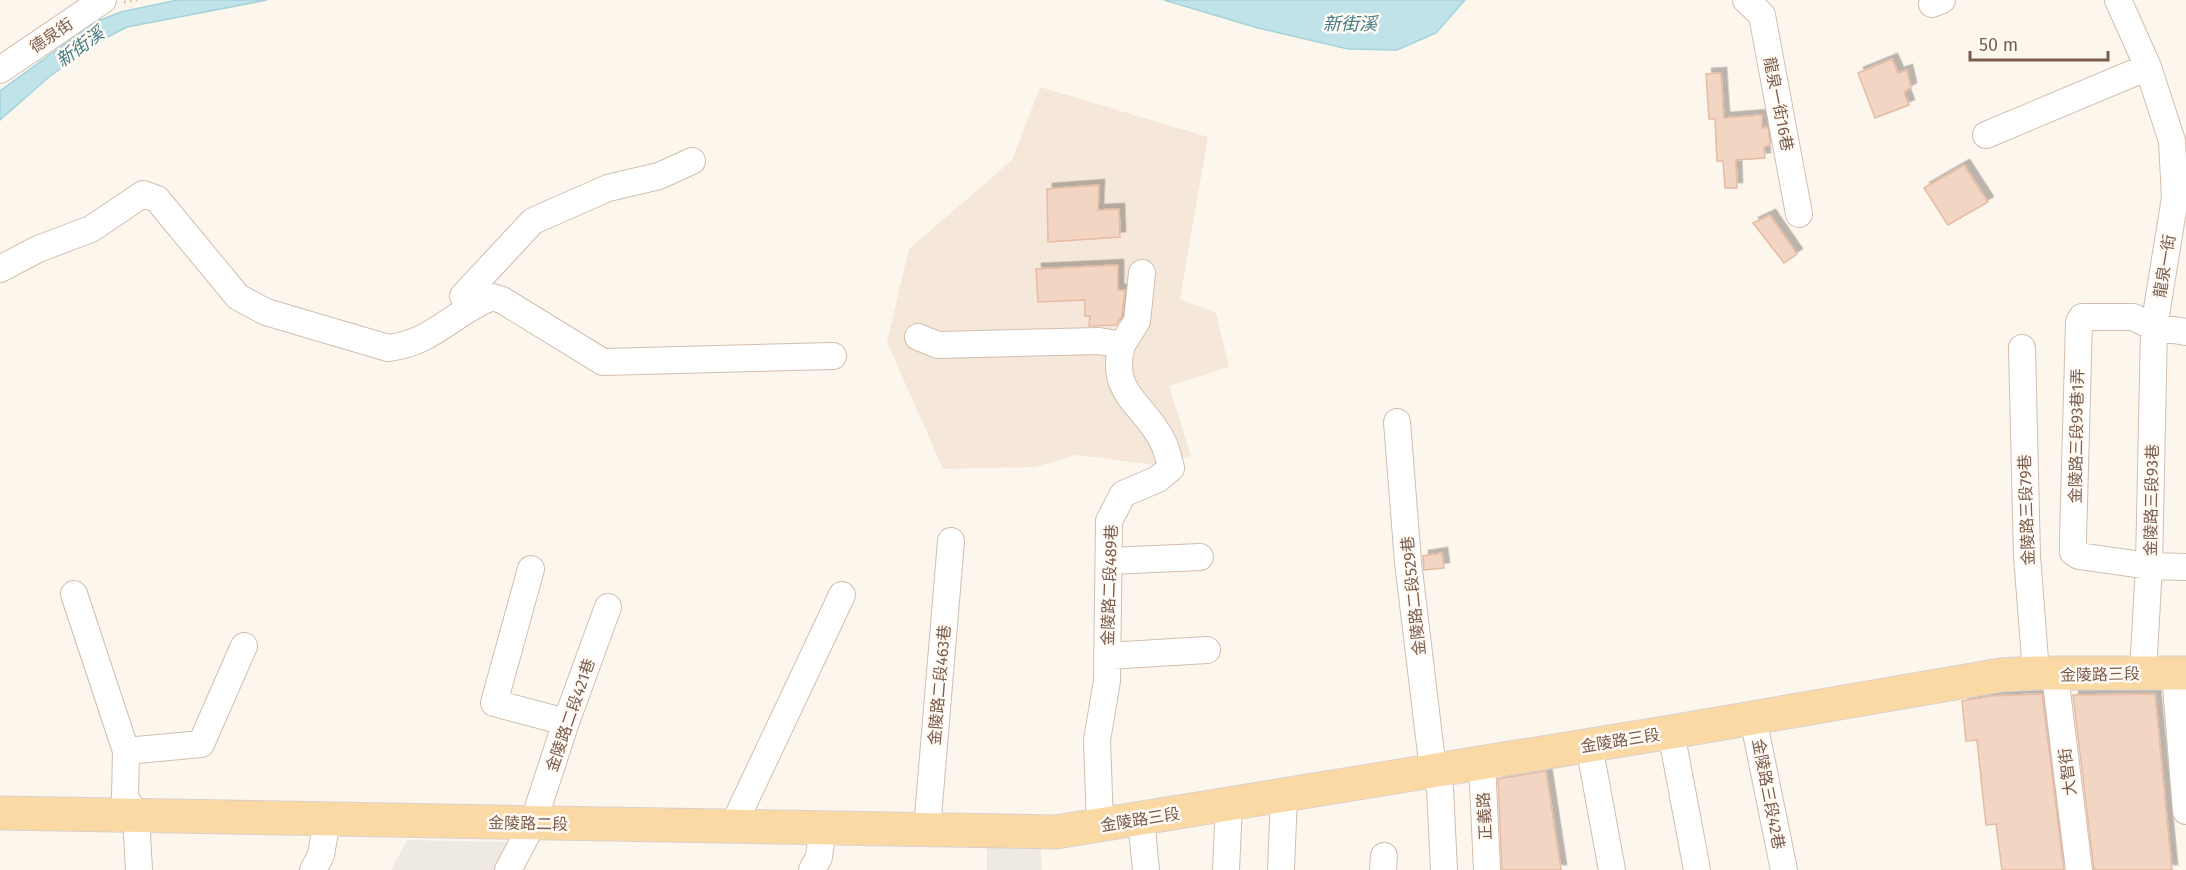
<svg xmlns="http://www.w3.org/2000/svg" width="2186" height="870" font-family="'Fira Sans','Noto Sans TC',sans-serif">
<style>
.residential{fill:#f5e8da}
.industrial{fill:#efe9e4}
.water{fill:#bfe3e8;stroke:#a5d3da;stroke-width:1.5}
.building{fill:#f3d5c3;stroke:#e6bba3;stroke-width:1.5;filter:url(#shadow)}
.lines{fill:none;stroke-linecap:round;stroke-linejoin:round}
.minor-casing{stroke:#d1beb0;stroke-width:28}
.major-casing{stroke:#dad1cd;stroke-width:35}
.path{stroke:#d9b8a5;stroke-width:3;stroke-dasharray:1.5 4.5;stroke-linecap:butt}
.minor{stroke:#fff;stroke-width:26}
.major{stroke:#fbd9a5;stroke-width:33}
.labels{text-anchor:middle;stroke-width:5;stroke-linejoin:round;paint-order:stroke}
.street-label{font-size:16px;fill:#7a5c4d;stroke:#fffaf3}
.water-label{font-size:18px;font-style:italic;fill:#437c86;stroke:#fffaf3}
</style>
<defs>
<filter id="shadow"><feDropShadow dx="5.5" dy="-5.5" stdDeviation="0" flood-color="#0004"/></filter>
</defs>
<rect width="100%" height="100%" fill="#fdf6ec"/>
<path class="residential" d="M1040,87l168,50 -28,162 36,14 13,54 -60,19 22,70 -36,9 -78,-10 -42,12 -92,2 -56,-127 22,-93 103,-89z"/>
<path class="industrial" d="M407,840l108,2 -16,28h-108z
M1040,842l2,28h-55v-26z"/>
<path class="water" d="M177,0h90l-140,27 -31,16 -47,34 -49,43v-29l95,-69 26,-10z
M1164,0h301l-29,33 -39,17 -49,-1 -90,-21z"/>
<path class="building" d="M1892,59l6,14 9,-3 4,18 -7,4 5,13 -34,13 -17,-45z
M1721,73l3,45 38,-3v13l6,-1 2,13v5l-6,2 1,11 -29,2 1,28h-12l-2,-27h-6l-2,-42h-6l-3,-45z
M1964,165l24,37 -40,23 -24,-37z
M1099,185l-1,25 21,-1 1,28 -72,5 -1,-53z
M1770,215l27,39 -13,9 -31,-40z
M1118,265v25h7l-3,26 -6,9 -27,1 1,-10h-5v-16l-47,2 -2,-33z
M1442,553l2,15 -20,2 -1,-14z
M2042,694l22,176h-62l-6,-46 -10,1 -9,-85 -11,1 -4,-40 29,-5z
M2155,694l17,176h-78l-21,-175z
M1546,771l15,99h-59l-4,-91z"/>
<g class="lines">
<g class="minor-casing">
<path id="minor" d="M1746,0l16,15 37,199
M2118,0l30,67 24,74 3,57 -21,129 -5,239 -6,107
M1932,4l10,-4
M0,70l103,-70
M1986,135l162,-68
M0,269l38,-20 53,-20 52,-35 14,5 81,98 28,15 122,36c45,-5 64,-35 104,-51l10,3 101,62 230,-6
M472,305l-9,-9 70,-75 75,-33 51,-12 33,-15
M2186,332l-32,-5 -21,-10h-51l-3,5 -6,217v13l6,4 70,10 37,1
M918,337l20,8 161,-4 23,4c-14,49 23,59 41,97 4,8 6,18 8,26l-13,11 -35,15 -14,27 -2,160 -10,59 3,85
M1122,345l15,-24 5,-48
M2022,348l5,208 9,117
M1397,422l11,140 25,208 7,19 4,81
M1109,561l91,-4
M531,569l-37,134 72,19
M74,594l52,157
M1107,656l100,-6
M2175,673l11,138
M2055,675l24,195
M1753,718l31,152
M1671,732l26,138
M1589,745l23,125
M1482,762l5,108
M1141,819l5,51
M733,826l109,-231
M927,829l24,-288
M139,870l-3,-54 -11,-19 1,-46 75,-7 43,-98
M313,870l8,-15 6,-35
M508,870l25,-47 33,-101 42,-115
M812,870l7,-13 4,-31
M1226,870l3,-66
M1281,870l3,-75
M1383,870l1,-14"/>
</g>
<g class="major-casing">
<path id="major" d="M0,813l1056,19 615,-100 330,-57 35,-2h150"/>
</g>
<path class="path" d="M124,2l13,-2"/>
<use href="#minor" class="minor"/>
<use href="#major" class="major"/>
</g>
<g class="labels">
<g class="street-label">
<text transform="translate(51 35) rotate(-34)" y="6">德泉街</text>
<text transform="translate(1779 104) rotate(79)" y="6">龍泉一街16巷</text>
<text transform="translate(2164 266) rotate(-81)" y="6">龍泉一街</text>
<text transform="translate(2076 436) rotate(-89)" y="6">金陵路三段93巷1弄</text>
<text transform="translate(2151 500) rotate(-89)" y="6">金陵路三段93巷</text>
<text transform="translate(2026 510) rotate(-92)" y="6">金陵路三段79巷</text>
<text transform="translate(1109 585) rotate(-88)" y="6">金陵路二段489巷</text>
<text transform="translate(1413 596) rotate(-96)" y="6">金陵路二段529巷</text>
<text transform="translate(2100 674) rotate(-1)" y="6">金陵路三段</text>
<text transform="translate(939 685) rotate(-85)" y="6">金陵路二段463巷</text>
<text transform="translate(570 715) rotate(-71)" y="6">金陵路二段421巷</text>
<text transform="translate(1620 740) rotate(-9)" y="6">金陵路三段</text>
<text transform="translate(2067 772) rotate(-97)" y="6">大智街</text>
<text transform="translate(1769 794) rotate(79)" y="6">金陵路三段42巷</text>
<text transform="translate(1484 816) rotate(-93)" y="6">正義路</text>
<text transform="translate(1140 819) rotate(-9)" y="6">金陵路三段</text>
<text transform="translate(528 823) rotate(1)" y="6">金陵路二段</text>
</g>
<g class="water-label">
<text x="1350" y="30">新街溪</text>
<text transform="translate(80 47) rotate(-36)" y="6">新街溪</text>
</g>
</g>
<path d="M1970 51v9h138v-9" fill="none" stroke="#7a5c4d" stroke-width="3"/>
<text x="1979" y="51" font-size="18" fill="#7a5c4d" stroke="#fffaf3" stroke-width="4.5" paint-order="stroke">50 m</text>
</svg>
